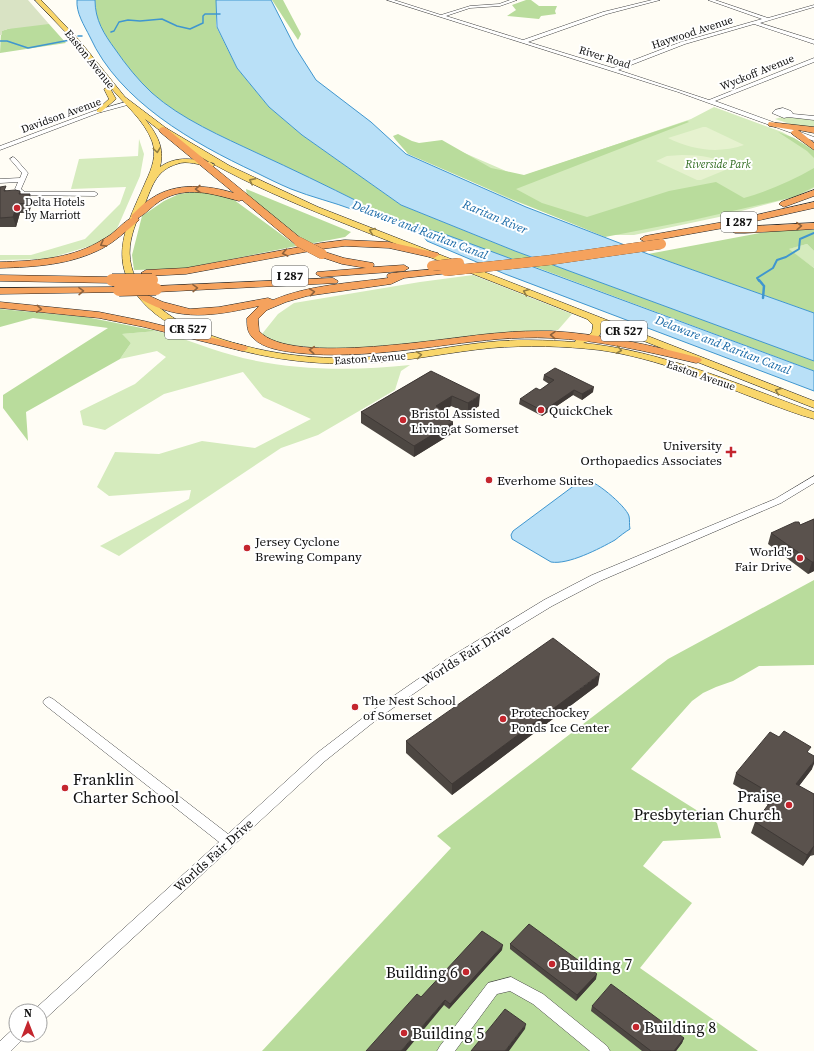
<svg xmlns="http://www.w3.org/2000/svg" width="814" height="1051" font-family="'Source Serif 4',serif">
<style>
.green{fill:#d5ebbd}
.forest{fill:#b9dc9c}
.cemetery{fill:#d9e3c4}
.pitch{fill:#e6f2cf}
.water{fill:#b9e0f7;stroke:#3f96cf}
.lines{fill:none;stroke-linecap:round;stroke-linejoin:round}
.stream-far2{stroke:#3f96cf;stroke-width:1.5}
.stream-far1{stroke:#3f96cf;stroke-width:2}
.stream{stroke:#3f96cf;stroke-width:2.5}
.minor-casing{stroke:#444;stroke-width:1}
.major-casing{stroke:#222;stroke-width:1}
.highway-casing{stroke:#222;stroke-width:1}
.minor{fill:#fff;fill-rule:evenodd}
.major{fill:#f9d66b;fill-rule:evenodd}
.highway{fill:#f5a25d;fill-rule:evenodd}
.highway-bridge-far1-casing{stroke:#222;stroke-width:10;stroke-linecap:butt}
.highway-bridge-casing{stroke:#222;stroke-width:13;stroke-linecap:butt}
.highway-bridge-far1{stroke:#f5a25d;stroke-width:10}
.highway-bridge{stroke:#f5a25d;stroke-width:12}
.wall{fill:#4d4742}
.shaded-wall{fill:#3f3936}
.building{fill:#5a524d;stroke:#3f3936}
.oneway{stroke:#917d42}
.oneway2{stroke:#8e613b}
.poi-dot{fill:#c4262e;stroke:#fff;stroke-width:1.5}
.labels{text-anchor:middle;stroke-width:4;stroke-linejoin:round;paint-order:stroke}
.far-street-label{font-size:11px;fill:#111;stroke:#fff}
.far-park-label{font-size:11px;font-style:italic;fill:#2f6b1f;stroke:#fff}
.far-poi-label{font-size:11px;fill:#111;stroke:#fff;text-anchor:start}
.far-water-label{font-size:12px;font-style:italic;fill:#1768a6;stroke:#fff}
.shield{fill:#fff;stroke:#585858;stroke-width:1}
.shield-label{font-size:12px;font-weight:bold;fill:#111}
.poi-label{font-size:13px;fill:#111;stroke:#fff;text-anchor:start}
.street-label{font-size:13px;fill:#111;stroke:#fff}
.near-poi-label{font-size:16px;fill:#111;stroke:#fff;text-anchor:start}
</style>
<rect width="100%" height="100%" fill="#fffdf5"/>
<path class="green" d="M714,107l68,25 32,17v39l-16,8 -79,21 -85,18h-31l-98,-38 -98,-46 32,-9 81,35 171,-58z
M782,117l32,2v8h-15l-24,-8z
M139,139l5,15 -4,22 -24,55 -19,13 -50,15 -47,1v-5h31l54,-16 35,-35 6,-17 -55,2 8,-30 59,-3z
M807,244l7,7v17l-26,-19z
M473,275l99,39 -14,16 -39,2 -83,8 -2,2c-61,8 -124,11 -184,-5l12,-3 16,-20 16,-11 126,-21z
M157,331c25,6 49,17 75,24 56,16 121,16 178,10l-9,6 -6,19 -77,45 -37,13 -162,108 -19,-10 89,-47 2,-9 -82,6 -12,-9 18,-35 44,2 43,-13 53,7 56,-29 -48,-22 -20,-25 -79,22 -59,36 -22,-5 -3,-14 55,-27 31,-27 -9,-6 -37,8 11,-16 -10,-9z"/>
<path class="forest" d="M95,0h121v26l21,42 32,39 33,28 99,70 114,46 299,110v10l-273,-102 -177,-61 -3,-5c-34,-17 -69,-34 -104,-50 -34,-16 -76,-34 -105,-60 -14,-13 -26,-28 -37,-44 -11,-15 -20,-29 -20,-49z
M272,0h11l18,34 -3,6z
M526,0h5l8,6h18l-2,5 1,3 -15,2 -2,3 -32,-3 9,-6 -4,-5z
M35,24h14l17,19 -66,10 1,-22 13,-4z
M687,121l2,1 -173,67 26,14 45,14 82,-26 47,-9 28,16c24,-7 48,-17 70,-30v19l-20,10 -101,23 -88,17 -98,-40 -99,-43 -13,-15 -2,-3 5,-2 14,7 7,2 23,-3 49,28 33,7z
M778,132l16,6 20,13v7l-7,-7z
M246,189l105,43 -6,5 -36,7 -62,-48z
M200,191l26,3 71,52 -116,23 -47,1 -2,-15 10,-39 22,-15 15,-7z
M797,229l17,1v21l-7,-7 -18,5 25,19v45l-166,-59 118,-22z
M0,309l86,8 71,14 -35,3 9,9 -11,16 -94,53 2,29 -25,-33v-13l105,-67 -75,-10 -33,9z
M814,580v85l-55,1 -26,15 -17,6 -13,6 -11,8 -61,68 86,54 4,15 -58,3 -20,25 49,37 -52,65 118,83h-496l189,-203 -14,-12 231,-177z"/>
<path class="cemetery" d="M0,0h28l21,24 -41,5 -6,2v4h-2z"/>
<path class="pitch" d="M703,127h3l38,18c-26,9 -52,5 -76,-7z
M682,155c21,0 34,3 53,11l-34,14h-4l-41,-19 11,-5z"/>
<path class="water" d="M77,0h18c0,20 9,34 20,49 11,16 23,31 37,44 29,26 71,44 105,60 35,16 70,33 104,50l3,5 62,22h4l17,5 367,136v20l-309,-117 -78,-33 -6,-8 -61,-23h-6c-21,-8 -43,-13 -63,-21 -12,-5 -24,-11 -36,-17 -62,-29 -136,-71 -165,-135 -6,-12 -14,-24 -13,-37z
M216,0h55l24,47 21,33 55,42 35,32 120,53 122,47 166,59v48l-299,-110 -114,-46 -99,-70 -33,-28 -32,-39 -20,-41z
M583,479c10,-1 43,27 46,37 1,4 0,9 1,13 -5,3 -10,7 -15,11 -16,9 -47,25 -64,22l-39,-23 -1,-4 2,-4z"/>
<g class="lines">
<path class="stream-far2" d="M111,32l3,-1 5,-9 9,-2 12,1 22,-2 15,7 13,3 13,-6v-7l2,-2h15
M78,36h4
M0,41h7l21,7 42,-8"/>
<path class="stream-far1" d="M759,281l-2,-3 16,-10 4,-8 9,-3 13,-8 1,-10 14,-6"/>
<path class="stream" d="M759,280l5,6 -1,12"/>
<g class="minor-casing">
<path id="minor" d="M387,0h7l47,15 29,-9 29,-2 11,-4h7l-17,6 -30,2 -24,8 77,24 80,-28 49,-12h8l-53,14 -79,28 85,26 68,-26 81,-23 -54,-19h7l53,18 46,-13v2l-54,16 54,17v4l-60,-20 -69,20 -67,26 91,30 105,-42v4l-99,39 99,36v4l-136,-49z
M129,101l3,2 -1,1 -33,9 -98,37v-4l94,-35z
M783,108l8,3 2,3 21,2v4l-26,-3 -4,1 -12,-5 3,-3z
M13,157l2,1 13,15 -7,16 4,3h70l3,2 -3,2 -74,-1 -6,-6 3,-7 -18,1v-4l20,-1 2,-5 -12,-14z
M814,476v7l-33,20 -181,78 -48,25 -97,59 -75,52 -55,44 -280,258 -5,2v-10h-6l1,-2 184,-167 -174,-137 -2,-3 2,-3 4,-2 4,2 175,135 89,-81 55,-42 75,-52 97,-59 48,-25 183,-76z
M511,977l32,17 64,52 3,5h-20l-57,-47 -23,-13 -13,3 -42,57h-18l3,-5 48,-63z
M16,1028v7h9l-3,5 -11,11h-11v-10l12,-11z"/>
</g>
<g class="major-casing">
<path id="major" d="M35,0h6l38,40 46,57 41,31 64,38 88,41 496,194v7l-211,-83c-2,14 -8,14 -20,18 81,8 156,42 231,69v7c-15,-4 -30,-10 -44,-15 -56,-21 -112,-46 -171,-54 -35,-4 -72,-5 -108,-2 -41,4 -81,13 -121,15 -54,3 -107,-4 -158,-21 -26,-9 -54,-21 -72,-43 -34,-41 -12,-76 6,-118 6,-13 11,-26 6,-40 -8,-21 -27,-36 -40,-52l-1,1 5,9 -15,13h-4v-2l12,-11 -5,-10 6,-3 -35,-44zM145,119c64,52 155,87 231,117 71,28 141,55 211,83l6,6 -1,7 -3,3 -13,4 -1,3c-29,-2 -57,-3 -86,0 -40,4 -79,13 -119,15 -62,4 -123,-5 -180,-30 -31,-15 -64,-43 -60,-81 2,-16 9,-31 16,-45 7,-17 11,-31 31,-37 10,-4 23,1 34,3l4,-2 -1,-2c-20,-4 -37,-8 -54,4 5,-19 -3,-33 -15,-48z"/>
</g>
<g class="highway-casing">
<path id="highway" d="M769,122l45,5v6l-16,-3 16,13v7l-22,-16 -1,-2 3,-2 -25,-4 -1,-2z
M163,127l3,1 137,112 1,2 -1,2h-8l-53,-44 -3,1c-27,-7 -52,-16 -79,0 -8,5 -14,13 -22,17l1,2 -2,2c-11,9 -21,19 -34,26 -32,17 -68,19 -103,20v-6c33,-1 68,-3 97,-19 6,-4 13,-7 18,-12 6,-5 11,-11 17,-13l-1,-2 2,-2c6,-6 12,-12 19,-16 24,-16 56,-13 82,-5l-74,-61 -1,-2 1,-2z
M814,190v6l-30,11 -5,-3 2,-2z
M814,202v6l-85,19 -84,15 -5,-3 5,-3 84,-15z
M814,223v6l-69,4h-10l-5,-3 5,-3z
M345,240l44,2 49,11 1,2 -5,3 -45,-10 -44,-2 -24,3 -135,25 -40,2 -5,-3 5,-3 40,-2 135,-25z
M322,251l22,7 29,5 1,2 -1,2 31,-2 5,3 -5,3 -83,6 -5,-3 1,-2 49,-4 -24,-4 -24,-8 -1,-2 1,-2z
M446,268l5,3 -1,2 -46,5 -13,6 -84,12 -21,6 -19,8 -9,9 1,12c32,36 193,5 240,2 18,-2 35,-2 52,-2 51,3 100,14 149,27l2,2 -2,2 -4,1c-48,-11 -96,-23 -146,-25 -17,-1 -34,0 -51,1 -67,6 -133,21 -201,14 -15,-2 -34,-4 -45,-15 -6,-6 -6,-12 -6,-20l12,-12c-37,8 -73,16 -109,-2 -4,-2 -9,-4 -12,-8l5,-3 20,9 27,7 29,-2 49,-9 5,2c35,-15 77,-17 115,-22l-1,-2 1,-2 4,-1z
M0,275l112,2 5,3 -5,3 -112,-2z
M333,278l5,3 -1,2 -181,9 -5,-3 5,-3z
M119,287l4,1 1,2 -1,2 -123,2v-6z
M0,302l99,10 45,9 98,24 4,1 2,2 -2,2 -4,1 -98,-24 -45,-9 -99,-10z"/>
</g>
<use href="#minor" class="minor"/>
<use href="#major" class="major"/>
<use href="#highway" class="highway"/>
<g class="highway-bridge-far1-casing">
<path id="highway-bridge-far1" d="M299,242l23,12
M432,266l27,-3
M446,271l104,-11 111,-16
M112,280h40"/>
</g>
<g class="highway-bridge-casing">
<path id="highway-bridge" d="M112,280h40
M119,290l37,-1"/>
</g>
<use href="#highway-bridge-far1" class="highway-bridge-far1"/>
<use href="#highway-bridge" class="highway-bridge"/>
</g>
<path class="wall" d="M0,187l7,4h13l1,3 11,9 -3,10h-9l-4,14h-16z
M431,371l48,35 -11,7 -17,-7 -7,5 3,2v6l6,14 -39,24 -53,-34v-11z
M544,375l49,17 -11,8 -9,-5 -31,21 -23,-12 1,-5 20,-9 9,-6 -6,-4z
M814,519v52l-6,3 -40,-30 3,-11 29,-8z
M598,685l-146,110 -46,-42v-12z
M808,753l4,16 -13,17 15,8v61l-4,1 -7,10 -52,-33 4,-11 13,-17 -35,-21 3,-11z
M510,944l86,35 -20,22 -66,-52z
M502,950l-53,59 -5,-4 -23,-8z
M592,1006l92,32 -2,5 -6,8h-34l-51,-40z"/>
<path class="shaded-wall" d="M30,194l2,9 -3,10 -2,-10z
M17,204l3,9 -4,14 -3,-10z
M594,387l-1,5 -11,8v-6z
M574,390l-1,5 -31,21 1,-5z
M480,395l-1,11 -11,7v-10z
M452,396l-1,10 -15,11v-11z
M447,413l-1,10 -7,-7z
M453,422v11l-39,24v-11z
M812,562h2v9l-6,3z
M600,674l-2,11 -146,110v-11z
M814,761v3l-2,5 -20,26 4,-11z
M814,846l-4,10 -7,10 4,-11z
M503,945l-1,5 -53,59 1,-5z
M597,974l-1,5 -20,22 1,-6z
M445,1000l-1,5 -38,46h-5z
M526,1024l-1,5 -16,22h-4z
M684,1038l-2,5 -6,8h-2z"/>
<path class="building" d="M6,186l-2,5 11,-1 5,1 -1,3h11l-3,9 -10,1 -4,13 -13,1v-31z
M555,368l39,19 -12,7 -8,-4 -31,21 -23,-12 16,-11 4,2 14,-10 -10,-5z
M431,371l49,24 -12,8 -16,-7 -16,10 11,7 -8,3 14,6 -39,24 -53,-34z
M814,519v43h-2l-41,-29 24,-11h4l1,3z
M553,638l47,36 -148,110 -46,-43z
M784,731l27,16 -4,5 7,4v5l-18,23 18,10v52l-7,9 -52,-33 20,-26 -39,-23 34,-41 9,5z
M529,924l68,50 -20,21 -67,-51z
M482,931l21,14 -53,59 -5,-4 -44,51h-35l51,-57 4,3z
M611,984l73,54 -10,13h-23l-59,-45z
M505,1009l21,15 -21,27h-34z"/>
<defs><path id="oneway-chevron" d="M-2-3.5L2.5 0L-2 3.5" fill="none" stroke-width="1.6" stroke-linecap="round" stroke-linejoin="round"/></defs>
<g class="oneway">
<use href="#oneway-chevron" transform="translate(157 150) rotate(82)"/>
<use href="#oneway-chevron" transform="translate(252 181) rotate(-153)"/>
<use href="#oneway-chevron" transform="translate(372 231) rotate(-159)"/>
<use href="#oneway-chevron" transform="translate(526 292) rotate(-158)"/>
<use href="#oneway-chevron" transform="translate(619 350) rotate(10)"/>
<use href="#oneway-chevron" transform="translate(419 355) rotate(-8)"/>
<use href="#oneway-chevron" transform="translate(778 391) rotate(-159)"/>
</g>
<g class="oneway2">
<use href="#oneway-chevron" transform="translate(198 189) rotate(178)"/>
<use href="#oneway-chevron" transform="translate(799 226) rotate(-2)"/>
<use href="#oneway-chevron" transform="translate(103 244) rotate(152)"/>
<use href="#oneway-chevron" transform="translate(285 253) rotate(169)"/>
<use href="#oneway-chevron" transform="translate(195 288) rotate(-2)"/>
<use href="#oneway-chevron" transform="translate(81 291) rotate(-1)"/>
<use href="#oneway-chevron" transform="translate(312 292) rotate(-9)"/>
<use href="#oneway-chevron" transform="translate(39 309) rotate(6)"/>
<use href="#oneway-chevron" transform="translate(553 335) rotate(-179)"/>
<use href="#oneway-chevron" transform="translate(312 350) rotate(-176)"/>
</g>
<g class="poi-dot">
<circle cx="17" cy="208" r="4"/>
<circle cx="541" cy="410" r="4"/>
<circle cx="403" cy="420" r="4"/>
<path d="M729 446h4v4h4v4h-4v4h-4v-4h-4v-4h4z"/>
<circle cx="489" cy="480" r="4"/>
<circle cx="247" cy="548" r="4"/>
<circle cx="800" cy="558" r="4"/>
<circle cx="355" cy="707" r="4"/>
<circle cx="503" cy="719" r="4"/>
<circle cx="65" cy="788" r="4"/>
<circle cx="789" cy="805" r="4"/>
<circle cx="552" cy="964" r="4"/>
<circle cx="466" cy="972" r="4"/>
<circle cx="636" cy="1027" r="4"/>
<circle cx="404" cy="1033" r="4"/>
</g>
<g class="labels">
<g class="far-street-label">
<text transform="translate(692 32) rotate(-18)" y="4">Haywood Avenue</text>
<text transform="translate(605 57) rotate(17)" y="4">River Road</text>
<text transform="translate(90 59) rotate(51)" y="4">Easton Avenue</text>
<text transform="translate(757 72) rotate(-22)" y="4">Wyckoff Avenue</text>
<text transform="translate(61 115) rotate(-20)" y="4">Davidson Avenue</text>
<text transform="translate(370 358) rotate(-4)" y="4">Easton Avenue</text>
<text transform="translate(701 375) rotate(19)" y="4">Easton Avenue</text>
</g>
<g class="far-park-label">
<text x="718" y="168">Riverside Park</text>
</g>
<g class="far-poi-label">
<text x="25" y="206">Delta Hotels<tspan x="25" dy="13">by Marriott</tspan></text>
</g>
<g class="far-water-label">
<text transform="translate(495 217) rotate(23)" y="4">Raritan River</text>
<text transform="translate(420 230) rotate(21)" y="4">Delaware and Raritan Canal</text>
<text transform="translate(723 345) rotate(21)" y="4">Delaware and Raritan Canal</text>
</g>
<g class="shield">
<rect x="721" y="212" width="36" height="20" rx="3"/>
<rect x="272" y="266" width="36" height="20" rx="3"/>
<rect x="165" y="319" width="46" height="20" rx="3"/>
<rect x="601" y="321" width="46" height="20" rx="3"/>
</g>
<g class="shield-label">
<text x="739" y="226">I 287</text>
<text x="290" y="280">I 287</text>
<text x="188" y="333">CR 527</text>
<text x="624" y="335">CR 527</text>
</g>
<g class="poi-label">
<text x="549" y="415">QuickChek</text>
<text x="411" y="418">Bristol Assisted<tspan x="411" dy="15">Living at Somerset</tspan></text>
<text x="722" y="450" text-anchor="end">University<tspan x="722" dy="15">Orthopaedics Associates</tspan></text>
<text x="497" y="485">Everhome Suites</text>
<text x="255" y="546">Jersey Cyclone<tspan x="255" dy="15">Brewing Company</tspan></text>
<text x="792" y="556" text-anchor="end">World's<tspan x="792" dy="15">Fair Drive</tspan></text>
<text x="363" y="705">The Nest School<tspan x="363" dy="15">of Somerset</tspan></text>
<text x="511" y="717">Protechockey<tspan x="511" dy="15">Ponds Ice Center</tspan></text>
</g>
<g class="street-label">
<text transform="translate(466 654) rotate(-32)" y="5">Worlds Fair Drive</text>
<text transform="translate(213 855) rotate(-42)" y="5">Worlds Fair Drive</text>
</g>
<g class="near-poi-label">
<text x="73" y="785">Franklin<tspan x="73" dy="18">Charter School</tspan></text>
<text x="781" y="802" text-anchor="end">Praise<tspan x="781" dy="18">Presbyterian Church</tspan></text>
<text x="560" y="970">Building 7</text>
<text x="458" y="978" text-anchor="end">Building 6</text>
<text x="644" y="1033">Building 8</text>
<text x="412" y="1039">Building 5</text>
</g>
</g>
<g transform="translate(28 1023)"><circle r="19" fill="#ffffff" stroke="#a0a0a0"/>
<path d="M0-3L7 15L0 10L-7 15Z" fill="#c4262e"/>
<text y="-6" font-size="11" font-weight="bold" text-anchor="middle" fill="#111111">N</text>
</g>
</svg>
